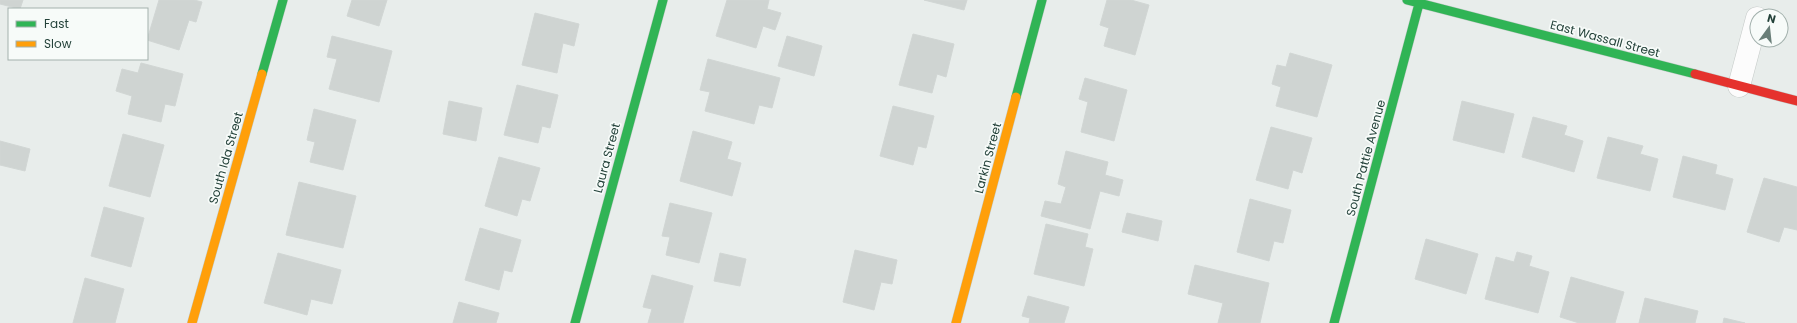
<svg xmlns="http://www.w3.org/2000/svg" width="1797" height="323" font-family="Poppins,sans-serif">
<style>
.building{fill:#cfd4d2;stroke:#d1d6d4}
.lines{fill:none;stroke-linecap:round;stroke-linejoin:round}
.street-casing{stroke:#c5cac8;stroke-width:23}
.fast-casing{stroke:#c3cbc8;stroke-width:10}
.slow-casing{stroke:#c3cbc8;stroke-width:10}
.jam-casing{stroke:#c3cbc8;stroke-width:10}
.street{stroke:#fcfcfc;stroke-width:22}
.fast{stroke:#30b455;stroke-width:9}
.slow{stroke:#ff9f0a;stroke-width:9}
.jam{stroke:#e5322d;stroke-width:9}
.labels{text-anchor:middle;stroke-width:3.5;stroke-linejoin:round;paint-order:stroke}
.street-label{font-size:12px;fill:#24423a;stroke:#f7fbf9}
</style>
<rect width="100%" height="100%" fill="#e8edeb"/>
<path class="building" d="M0,0h23l-3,9 -20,-5z
M159,0h35l8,2 -6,20 -7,-2 -10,30 -32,-10z
M352,0h35l-8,26 -32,-10z
M727,0h42l-2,9 14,4 -6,17 -12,-4 -7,22 -40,-12z
M924,0h43l-3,10z
M1107,0h24l18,5 -14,50 -31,-9 5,-18 -9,-3z
M535,13l44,11 -5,22 -11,-3 -6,30 -35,-8z
M913,34l41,10 -8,33 -9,-3 -5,19 -33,-8z
M332,36l60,15 -13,51 -50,-13 8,-30 -10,-2z
M787,36l35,10 -8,30 -36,-10z
M1290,53l42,12 -15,52 -41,-11 5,-19 -9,-3 5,-19 9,2z
M708,59l72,19 -8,30 -13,-3 -5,19 -49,-13 5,-19 -10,-2z
M141,63l42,11 -8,32 -10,-2 -4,18 -33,-8 4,-18 -16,-5 6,-22 16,4z
M1085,78l42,12 -13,51 -33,-9 7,-30 -9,-3z
M517,85l41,10 -8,33 -8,-2 -4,17 -34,-8z
M449,101l33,7 -6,33 -33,-7z
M1462,101l52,13 -10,39 -51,-13z
M893,106l41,10 -8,32 -8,-2 -5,19 -33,-9z
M314,109l42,11 -13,50 -33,-8 5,-20 -8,-2z
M1533,117l34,9 -3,9 19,6 -9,31 -52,-15z
M1271,127l41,11 -10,35 -9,-3 -5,19 -32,-9z
M693,131l39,11 -5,17 14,4 -9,33 -52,-15z
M123,134l41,11 -14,52 -41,-11z
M1608,137l35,9 -3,8 18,5 -8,32 -53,-13z
M0,141l30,8 -5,22 -25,-6z
M1066,151l42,11 -3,13 18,5 -4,16 -19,-5 -10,38 -49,-13 4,-15 16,3 5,-17 -8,-3z
M1683,156l34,9 -2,9 18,5 -8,31 -52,-13z
M499,157l41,11 -10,33 -8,-2 -5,17 -32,-10z
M1764,178l33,9v43l-13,-3 -5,15 -32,-10z
M299,182l57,14 -13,52 -57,-13z
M1250,199l41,11 -8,33 -9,-2 -5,20 -32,-9z
M670,203l42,10 -13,50 -33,-8 4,-18 -8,-1z
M104,207l40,11 -13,49 -40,-11z
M1127,213l35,8 -4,20 -36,-9z
M1046,224l42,10 -3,13 8,2 -9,37 -50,-12z
M480,228l41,12 -9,32 -8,-2 -5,20 -34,-10z
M1426,239l52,15 -12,40 -51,-15z
M855,250l42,10 -5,24 -11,-2 -7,28 -31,-8z
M1517,252l15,4 -3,10 20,6 -11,41 -53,-14 11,-42 18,5z
M278,253l63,17 -9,34 -21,-5 -4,16 -43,-12z
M720,253l26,6 -6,27 -26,-5z
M1195,265l74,18 -9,40h-42l5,-20 -35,-9z
M652,275l41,11 -10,37h-35l4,-14 -9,-2z
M1571,277l53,15 -9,31h-36l-19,-6z
M85,278l39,11 -9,34h-42z
M1028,296l41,11 -5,16h-35l1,-5 -8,-2z
M1645,298l53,13 -3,12h-56z
M459,302l40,11 -3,10h-43z
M1724,318l21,5h-22z"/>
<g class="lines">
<g class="street-casing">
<path id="street" d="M1739,86l18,-68"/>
</g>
<g class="fast-casing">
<path id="fast" d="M1407,0l288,74
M262,74l21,-74
M1016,97l26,-97
M575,323l88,-323
M1334,323l86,-323"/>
</g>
<g class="slow-casing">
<path id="slow" d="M192,323l70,-249
M956,323l60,-226"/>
</g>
<g class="jam-casing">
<path id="jam" d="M1695,74l102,27"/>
</g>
<use href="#street" class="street"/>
<use href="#fast" class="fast"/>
<use href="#slow" class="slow"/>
<use href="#jam" class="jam"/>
</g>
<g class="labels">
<g class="street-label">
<text transform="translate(1605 39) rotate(15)" y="4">East Wassall Street</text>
<text transform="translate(226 158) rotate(-74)" y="4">South Ida Street</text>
<text transform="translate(607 158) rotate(-75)" y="4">Laura Street</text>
<text transform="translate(988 158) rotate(-75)" y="4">Larkin Street</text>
<text transform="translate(1366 158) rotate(-75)" y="4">South Pattie Avenue</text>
</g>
</g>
<rect x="8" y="8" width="140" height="52" fill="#f7fbf9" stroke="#a3b1ad"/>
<rect x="16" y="21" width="20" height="6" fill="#30b455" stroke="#a3b1ad"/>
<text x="44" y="28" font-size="12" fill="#24423a">Fast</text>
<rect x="16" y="41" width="20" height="6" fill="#ff9f0a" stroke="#a3b1ad"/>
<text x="44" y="48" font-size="12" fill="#24423a">Slow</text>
<g transform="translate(1769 28) rotate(15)"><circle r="19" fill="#f7fbf9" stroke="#a3b1ad"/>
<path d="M0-3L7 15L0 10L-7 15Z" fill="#697e78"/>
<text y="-6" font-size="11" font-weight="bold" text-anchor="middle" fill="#24423a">N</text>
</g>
</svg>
